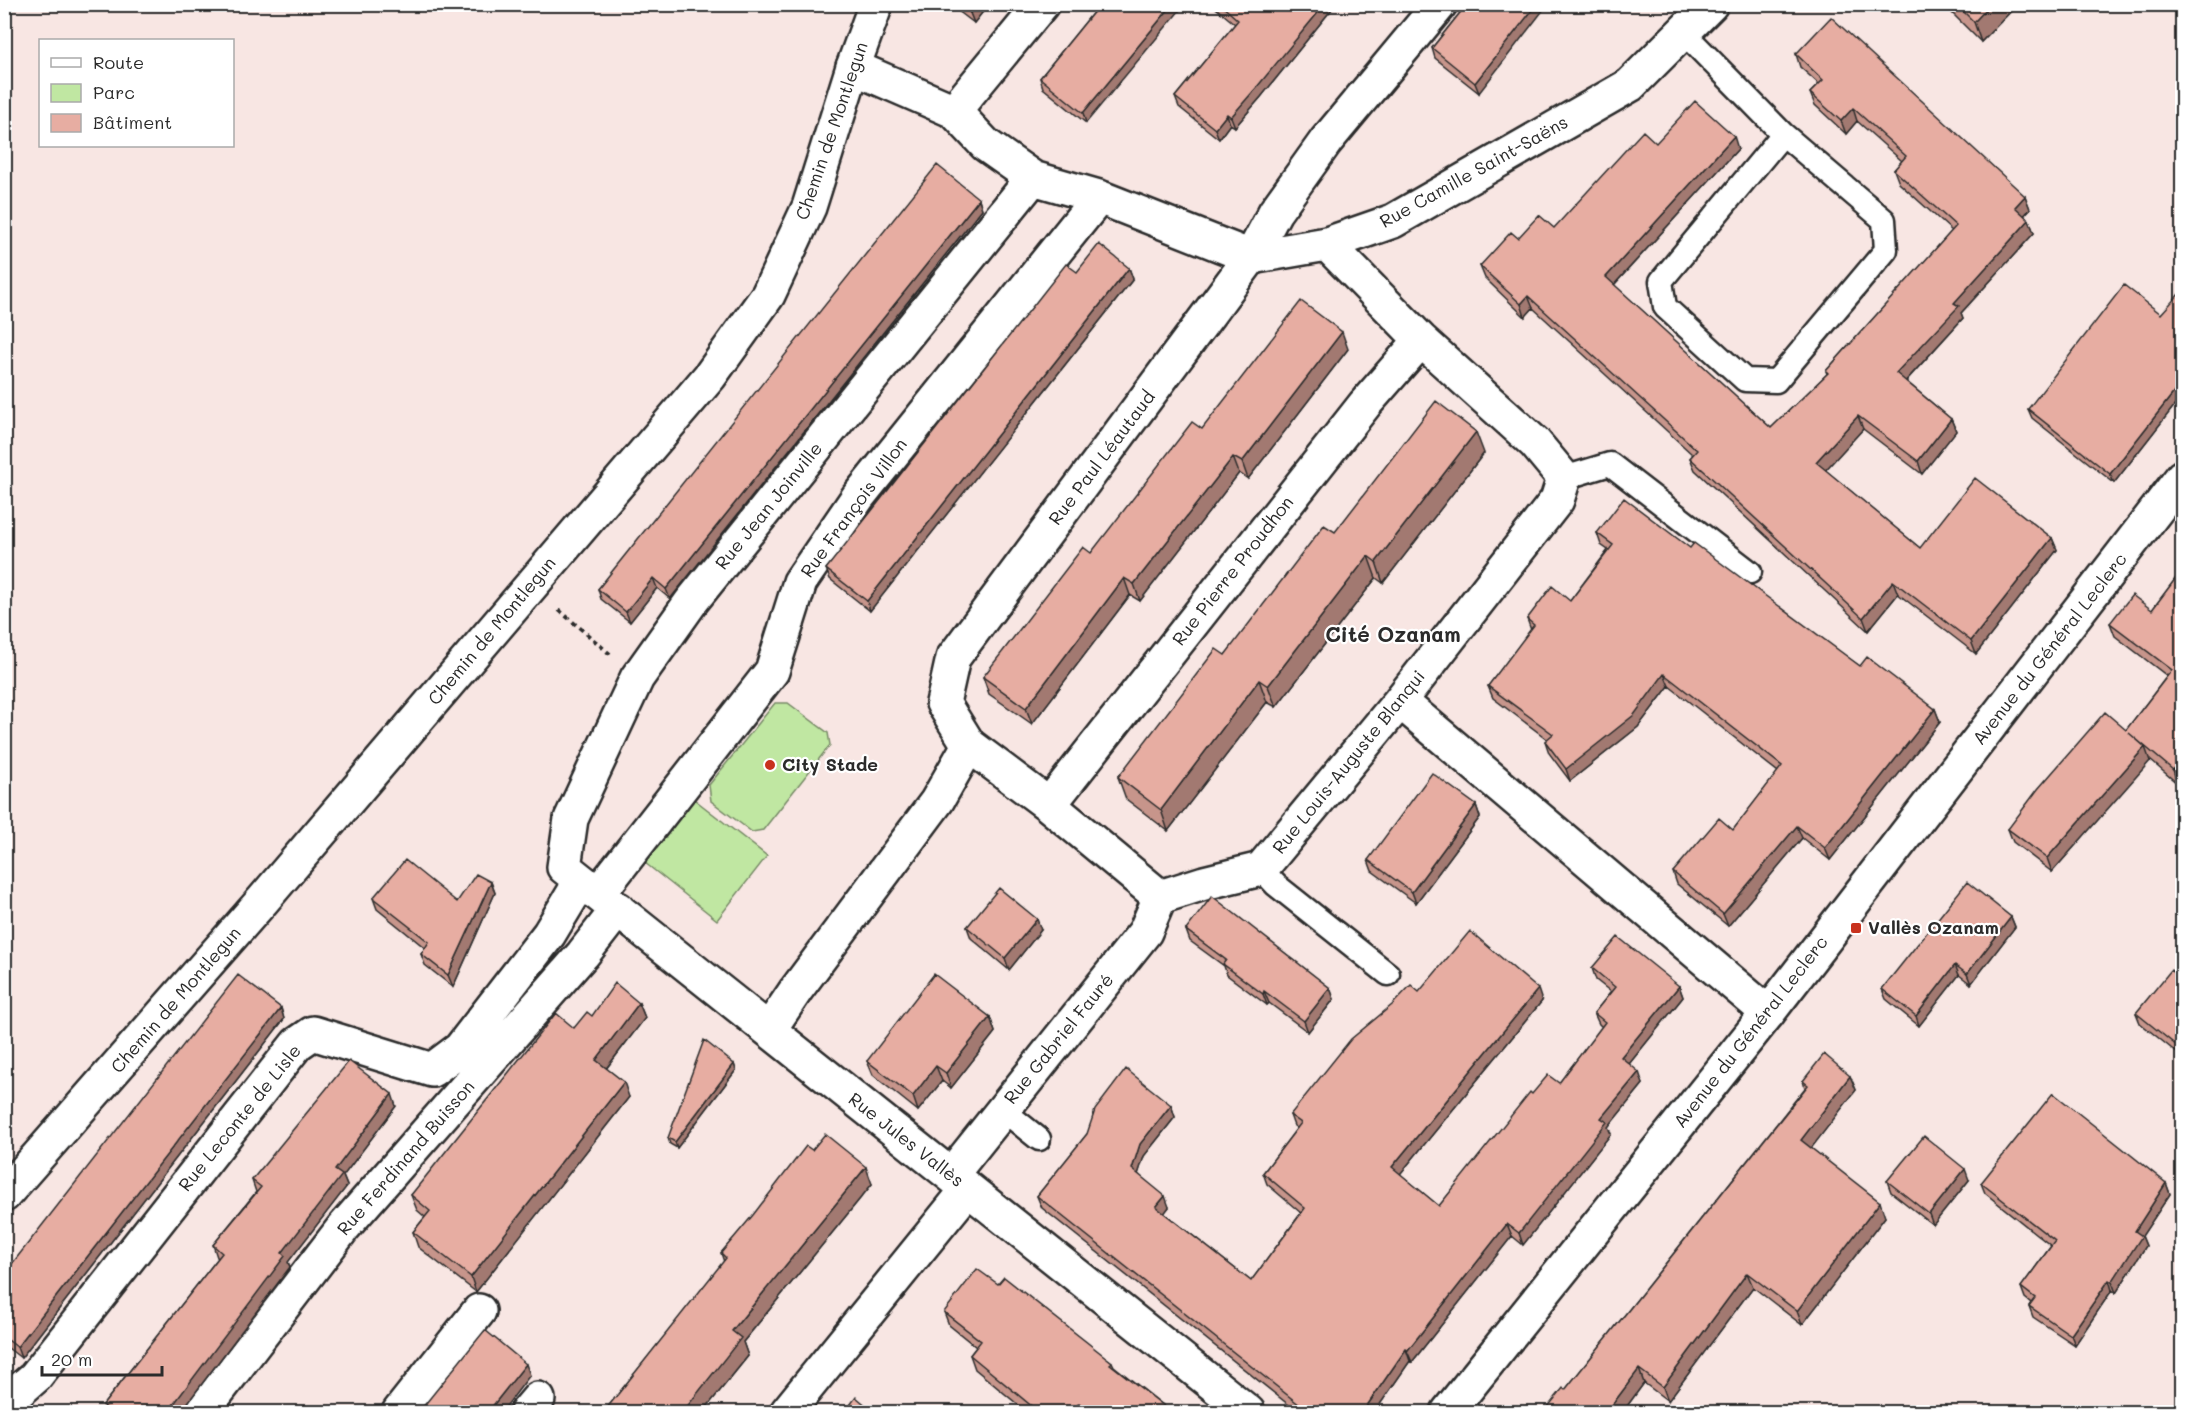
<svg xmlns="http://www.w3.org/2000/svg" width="2187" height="1417" font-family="Mali,sans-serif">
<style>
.green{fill:#c0e7a2;stroke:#768966;stroke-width:1.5}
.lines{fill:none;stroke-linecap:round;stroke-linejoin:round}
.lane-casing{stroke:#2b2b2b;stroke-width:27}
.street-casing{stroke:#2b2b2b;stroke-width:38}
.secondary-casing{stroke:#2b2b2b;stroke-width:38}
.path{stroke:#2b2b2b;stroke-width:4;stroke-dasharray:4.5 4.5;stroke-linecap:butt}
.lane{stroke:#fff;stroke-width:22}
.street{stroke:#fff;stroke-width:33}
.secondary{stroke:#fff;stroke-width:33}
.wall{fill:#c7958b;stroke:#2b2b2b;stroke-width:1.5}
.shaded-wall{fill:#a27971;stroke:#2b2b2b;stroke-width:1.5}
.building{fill:#e7ada2;stroke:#2b2b2b;stroke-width:1.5}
.poi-dot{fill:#c8321e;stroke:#fff;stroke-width:2}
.labels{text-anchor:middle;stroke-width:4.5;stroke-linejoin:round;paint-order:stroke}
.street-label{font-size:18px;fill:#2b2b2b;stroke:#fff}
.poi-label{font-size:18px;font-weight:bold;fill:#2b2b2b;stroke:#fff;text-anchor:start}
.quarter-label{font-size:21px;font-weight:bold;fill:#2b2b2b;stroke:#fff}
</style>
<rect width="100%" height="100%" fill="#f8e6e3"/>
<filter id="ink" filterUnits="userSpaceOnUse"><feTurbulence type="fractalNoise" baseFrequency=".0167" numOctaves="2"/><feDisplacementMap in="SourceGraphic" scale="12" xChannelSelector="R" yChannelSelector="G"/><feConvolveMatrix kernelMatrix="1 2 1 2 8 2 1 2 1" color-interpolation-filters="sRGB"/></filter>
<g filter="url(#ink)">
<path class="green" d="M775,703h13l40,30 2,12 -67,85 -11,2 -41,-31 -2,-16z
M690,796l77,60 -50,64 -77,-61z"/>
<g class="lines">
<g class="lane-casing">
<path id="lane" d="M1683,32l100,102 101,86 2,30 -110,131 -31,-1 -80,-73 -4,-26 122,-147
M1564,478l46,-14 140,108
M1261,869l15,16 112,89
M1003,1110l36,29"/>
</g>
<g class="street-casing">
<path id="street" d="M853,67l101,44 32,34 47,33 66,19 152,60 76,-13 66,-23 237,-136 81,-81
M954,111l88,-107
M1033,178l-342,424 -54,76 -66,141 -7,48 684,545
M1327,244l94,96 114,103 29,35 -7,22 -157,201 -139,168 -57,14 -44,14 -111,-92 -80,-60 -26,-42 10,-45 298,-401 24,-45 51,-71 114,-137
M1400,701l368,312
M1049,805l316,-401 56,-64
M598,894l174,-223 28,-89 58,-85 241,-300
M769,1030l27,-40 141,-189 32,-56
M951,1175l194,-243 15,-35
M5,1403l30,-26 262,-333 16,-11 119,37 28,-21 89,-115 32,-53
M202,1412l141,-184 240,-274 35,-45
M399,1412l80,-101
M527,1412l11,-13
M787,1412l181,-223"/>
</g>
<g class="secondary-casing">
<path id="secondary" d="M4,1195l259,-295 447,-524 58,-81 41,-88 44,-140 23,-63
M1448,1412l320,-399 414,-536"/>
</g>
<path class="path" d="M559,610l51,44"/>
<use href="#lane" class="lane"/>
<use href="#street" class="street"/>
<use href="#secondary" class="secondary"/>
</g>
<path class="wall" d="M949,4h40l-15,19z
M1100,4l-14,119 -43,-35 -3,-10z
M1211,4h125l-75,93 -26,30 -5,-3 -11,15 -40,-32 -4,-10 60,-73z
M1467,4l12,89 -44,-35 -3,-10z
M1943,4h75l-37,38z
M1796,54l229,142 5,13 -6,6 5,5 5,13 -73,80 2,5 -57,63 45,38 5,12 -34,43 -59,-45 -38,41 95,78 132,-10 5,12 -81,104 -78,-60 -30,37 -173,-161 -5,-12 3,-3 -160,-147 -8,9 -40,-39 -5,-12 38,-28 36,-10 102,-85 82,6 -124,136 157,143 56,-54 -1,-3 126,-140 -53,-48 -5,-13 8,-9 -45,-40 -11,13 -31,-29 -5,-12 9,-9 -19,-17z
M979,199l3,10 -312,390 -13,-11 -27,34 -29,-23 -3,-10z
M1129,268l4,11 -263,332 -40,-32 -4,-10 251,-297z
M2182,297v99l-68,87 -82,-65 -4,-9 133,-95z
M1348,349l-100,130 -9,-6 -99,128 -10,-6 -98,129 -43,-30 -6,-17 108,-124 111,-124z
M1484,453l-101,130 -7,-5 -100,129 -9,-5 -99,129 -42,-32 -8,-22 107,-122 110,-123z
M1597,533l93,15 170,118 75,43 5,13 -110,138 -28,-22 -74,88 -51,-42 -4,-12 60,-42 45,-58 -109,-86 -31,41 -68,54 -21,-28 -4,-12 2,-2 -54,-41 -5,-12 43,-56 -4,-11 43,-18 38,-51 -7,-5z
M2182,570v207l-4,7 -28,-24 -98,112 -39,-30 -5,-13 118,-99 41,-54 -52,-40 -5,-13 42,-13z
M1476,805l4,12 -64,86 -44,-32 -4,-11z
M491,882l4,11 -42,94 -28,-22 -4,-11 4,-6 -48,-39 -4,-11 84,4z
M2011,917l4,10 -44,57 -12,-9 -40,51 -33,-27 -4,-10z
M967,927l74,3 -32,40 -38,-32z
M1186,930l144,58 4,11 -26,33 -39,-29 -2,2 -40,-30 -3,-9 -34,-25z
M1592,968l87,18 4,11 -54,67 14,20 -35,43 3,7 -88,111 -11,-9 -100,126 -2,-1 -36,52h-75l-257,-205 -5,-12 50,-62 84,-29 4,12 -31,39 -6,18 31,33 -5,6 87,68 50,-68 -34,-29 -4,-11 34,-45 -3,-2 -4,-11 129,-123 123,9 -142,173 39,32 93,-112 27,-11 43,-56 -3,-3 -5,-11 17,-21 -15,-12z
M2182,979v78l-42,-34 -4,-10z
M639,1003l6,15 -39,51 23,28 -153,195 -58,-45 -5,-15 12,-15 -8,-7 -6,-15 181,-179z
M281,1008l3,11 -263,339 -17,-13 1,-71z
M990,1017l5,15 -44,56 -9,-7 -24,30 -45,-36 -6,-14z
M734,1064l2,6 -59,78 -7,-4 -2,-6z
M1850,1076l6,14 -45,58 74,69 -83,108 -49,-38 -85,114 -24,-18 -22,30h-79l22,-23 240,-302 -2,-7z
M396,1106l-53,70 4,10 -59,76 2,5 -110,146h-74l-3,-8 115,-147 -1,-1 -4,-12 43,-53 -4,-12z
M812,1150l60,34 -129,158 5,14 -46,57h-99l121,-151 -3,-9z
M1969,1180l-36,45 -42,-33 -4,-11z
M1981,1183h185l4,11 -28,42 4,10 -30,47 -4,-3 -37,55 -42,-28 -4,-11 2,-3 -6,-5 -4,-11 30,-41 -66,-53z
M998,1284l114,78 2,4 59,47h-145l-53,-44 -5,-14 6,-8 -27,-22 -5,-13z"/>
<path class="shaded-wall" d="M977,4h12l-15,19 -4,-10z
M1173,4h12l-99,119 -3,-10z
M1325,4h11l-75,93 -26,30 -4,-10z
M1537,4h11l-69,89 -4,-10z
M1991,4h27l-37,38 -7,-20z
M1853,108l4,13 -11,13 -5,-13z
M1227,114l3,10 -11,15 -4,-10z
M1734,136l4,13 -128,140 -4,-12z
M2025,196l5,13 -10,11 -5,-13z
M979,199l3,10 -312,390 -4,-10z
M2029,220l5,13 -73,80 2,5 -62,68 -5,-13 58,-70z
M1129,268l4,11 -263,332 -3,-10z
M1528,296l5,12 -8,9 -4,-13z
M1342,332l6,17 -100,130 -6,-17z
M2182,382v14l-68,87 -4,-9z
M1858,416l5,13 -42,46 -5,-13z
M1951,419l5,12 -34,43 -4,-13z
M1476,432l8,21 -101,130 -7,-21z
M1233,457l6,16 -99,128 -6,-17z
M2052,538l5,12 -81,104 -5,-13z
M1368,556l8,22 -100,129 -8,-21z
M653,578l4,10 -27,34 -4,-10z
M1124,578l6,17 -98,129 -6,-16z
M1893,581l5,13 -30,37 -5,-13z
M1664,674l5,12 -31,41 -68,54 -4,-12z
M1259,680l8,22 -99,129 -7,-21z
M1935,709l5,13 -110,138 -5,-12z
M2145,747l5,14 -98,111 -5,-14z
M2182,758v19l-4,7 -5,-14z
M1476,805l4,12 -64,86 -4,-11z
M1797,826l5,12 -74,88 -5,-12z
M491,882l4,11 -42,94 -5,-12z
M2011,917l4,10 -44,57 -4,-10z
M1037,919l4,11 -32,40 -4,-12z
M1955,965l4,10 -40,51 -3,-10z
M1679,986l4,11 -58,72 -4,-12z
M1330,988l4,11 -26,33 -4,-11z
M1538,989l4,12 -146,178 -4,-12z
M1264,991l5,12 -2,2 -4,-11z
M639,1003l6,15 -44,57 -5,-15z
M281,1008l3,11 -263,339 -4,-11z
M990,1017l5,15 -44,56 -5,-15z
M734,1064l2,6 -59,78 -2,-6z
M936,1066l6,15 -24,30 -5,-15z
M1639,1072l4,12 -35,43 3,7 -88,111 -4,-12 82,-115z
M1850,1076l6,14 -50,65 -5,-15z
M624,1082l5,15 -153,195 -5,-15z
M392,1094l4,12 -53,70 4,10 -59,76 2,5 -110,146h-13l115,-160 53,-83z
M1171,1105l4,12 -31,39 -8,25 -4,-12 8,-25z
M866,1167l6,17 -129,158 5,14 -46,57h-20l50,-82z
M1965,1169l4,11 -36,45 -4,-11z
M2166,1183l4,11 -28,42 4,10 -30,47 -4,-11 23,-51z
M1165,1196l4,11 -9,12 -4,-12z
M1880,1202l5,15 -83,108 -5,-14z
M1507,1224l5,12 -100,126 -5,-11z
M1747,1273l6,14 -85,114 -5,-14z
M2109,1280l3,10 -37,55 -4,-10z
M1406,1349l4,12 -36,52h-12z
M526,1364l4,11 -29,38h-14z
M1639,1369l5,14 -22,30h-16z
M1079,1403l4,10h-11z"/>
<path class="building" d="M959,4h18l-7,9z
M1100,4h73l-90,109 -43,-35z
M1220,4h105l-68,83 -26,30 -4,-3 -12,15 -40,-32 63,-77z
M1467,4h70l-62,79 -43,-35z
M1956,4h35l-17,18z
M1831,17l194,179 -10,11 14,13 -75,83 5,3 -63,67 55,46 -33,42 -60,-45 -42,46 104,86 55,-70 77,60 -81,103 -78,-60 -30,37 -173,-160 7,-8 -169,-154 -7,8 -41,-38 31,-34 7,6 21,-23 15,13 89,-97 13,12 39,-42 39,35 -128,141 165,151 57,-55 -2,-2 130,-145 -62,-56 12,-14 -53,-48 -12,13 -31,-28 13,-13 -27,-26z
M937,165l42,34 -313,390 -13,-11 -27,34 -28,-23z
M1099,244l30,24 -262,333 -41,-32 240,-305 11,8z
M2124,285l37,29 18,-20 3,3v85l-72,92 -82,-65z
M1301,301l41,31 -100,130 -9,-5 -99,127 -10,-6 -98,130 -43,-31 100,-130 8,6 101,-131 10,7z
M1436,401l40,31 -100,130 -8,-6 -100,130 -9,-6 -98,130 -43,-33 98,-128 9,6 99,-130 11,7z
M1624,498l66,50 4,-5 166,123 7,-9 68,52 -110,139 -28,-22 -74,88 -50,-42 46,-54 14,12 49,-64 -118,-92 -30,41 -68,54 -21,-28 8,-7 -65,-48 46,-61 -7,-6 25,-33 18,15 43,-56 -16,-12z
M2182,570v188l-9,12 -44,-37 16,14 -98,111 -39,-29 30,-40 67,-77 21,18 46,-60 -62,-47 22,-28 20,15z
M1432,773l44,32 -64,87 -44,-32z
M405,860l52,42 19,-28 15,8 -43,93 -27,-21 8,-12 -56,-44z
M1967,882l44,35 -44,57 -12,-9 -39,51 -34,-27z
M999,888l38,31 -32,39 -38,-31z
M1212,896l118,92 -26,33 -40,-30 -1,3 -40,-30 3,-4 -40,-30z
M1470,931l68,58 -146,178 47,39 91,-114 2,2 16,-19 11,8 46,-61 -11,-9 21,-26 -23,-19 26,-31 61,49 -58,71 18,15 -38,46 6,4 -88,111 -12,-9 -100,127 -1,-2 -44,64h-31l-1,-1 -1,1h-19l-273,-217 50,-62 8,-24 31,-41 45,36 -31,39 -8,25 33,27 -9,11 95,74 54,-73 -42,-35 38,-50 -11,-8 61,-76 41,-34 19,-20 8,7z
M2171,970l11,9v71l-46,-37z
M934,974l56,43 -44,56 -10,-7 -23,30 -46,-35z
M238,975l43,33 -264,339 -13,-10v-63z
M615,983l24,20 -43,57 28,22 -153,195 -58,-45 17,-21 -19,-16 145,-182 18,15 13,-16 5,4z
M704,1040l30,24 -59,78 -7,-4z
M1824,1054l26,22 -49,64 79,62 -83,109 -50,-38 -84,114 -24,-18 -33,44h-63l20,-25 2,2 243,-305 -5,-4z
M349,1061l43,33 -57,76 7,5 -60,78 3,3 -118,157h-55l-9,-8 119,-152 -9,-8 48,-58 -9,-7z
M2053,1093l113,90 -31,48 7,5 -30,46 -3,-2 -38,55 -42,-29 6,-8 -14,-11 34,-46 -74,-58z
M825,1134l41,33 -134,164 9,7 -59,75h-79l123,-155 -5,-5 32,-38 53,-69 6,4z
M1924,1136l41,33 -36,45 -42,-33z
M977,1269l21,15 6,-7 108,85 -2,2 63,49h-81l-13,-10 -7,10h-32l-70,-58 11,-14 -37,-29z
M485,1330l41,34 -39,49h-69z
M856,1397l19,16h-31z"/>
</g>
<g class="poi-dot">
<circle cx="770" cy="765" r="6"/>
<rect x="1850" y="922" width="12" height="12" rx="3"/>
</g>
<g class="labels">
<g class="street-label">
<text transform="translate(832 131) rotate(-71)" y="6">Chemin de Montlegun</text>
<text transform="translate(1474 172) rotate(-29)" y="6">Rue Camille Saint-Saëns</text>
<text transform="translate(1102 458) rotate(-53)" y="6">Rue Paul Léautaud</text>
<text transform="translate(769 506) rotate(-51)" y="6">Rue Jean Joinville</text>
<text transform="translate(854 508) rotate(-54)" y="6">Rue François Villon</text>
<text transform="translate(1233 571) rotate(-52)" y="6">Rue Pierre Proudhon</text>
<text transform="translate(492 631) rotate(-50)" y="6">Chemin de Montlegun</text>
<text transform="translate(2050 649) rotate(-52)" y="6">Avenue du Général Leclerc</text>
<text transform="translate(1349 762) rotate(-51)" y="6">Rue Louis-Auguste Blanqui</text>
<text transform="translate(176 1000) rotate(-49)" y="6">Chemin de Montlegun</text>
<text transform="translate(1751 1032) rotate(-52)" y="6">Avenue du Général Leclerc</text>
<text transform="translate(1059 1039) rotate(-51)" y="6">Rue Gabriel Fauré</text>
<text transform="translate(240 1118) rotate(-51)" y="6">Rue Leconte de Lisle</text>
<text transform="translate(906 1140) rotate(38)" y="6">Rue Jules Vallès</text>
<text transform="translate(406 1158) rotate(-49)" y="6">Rue Ferdinand Buisson</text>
</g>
<g class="poi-label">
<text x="782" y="771">City Stade</text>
<text x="1868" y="934">Vallès Ozanam</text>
</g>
<g class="quarter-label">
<text x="1393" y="642">Cité Ozanam</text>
</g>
</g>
<rect width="2187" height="1417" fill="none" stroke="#fff" stroke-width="24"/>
<rect x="12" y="12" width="2163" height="1393" fill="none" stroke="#2b2b2b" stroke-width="2" filter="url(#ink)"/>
<rect x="39" y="39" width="195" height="108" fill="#ffffff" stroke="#aaaaaa" stroke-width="1.5"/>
<rect x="51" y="58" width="30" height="9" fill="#ffffff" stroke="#aaaaaa" stroke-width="1.5"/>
<text x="93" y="69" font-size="18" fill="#2b2b2b">Route</text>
<rect x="51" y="84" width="30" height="18" fill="#c0e7a2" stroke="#aaaaaa" stroke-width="1.5"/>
<text x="93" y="99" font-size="18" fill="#2b2b2b">Parc</text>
<rect x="51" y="114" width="30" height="18" fill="#e7ada2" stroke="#aaaaaa" stroke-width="1.5"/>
<text x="93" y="129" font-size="18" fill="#2b2b2b">Bâtiment</text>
<path d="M42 1366v9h120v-9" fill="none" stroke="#2b2b2b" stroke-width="3"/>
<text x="51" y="1366" font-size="18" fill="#2b2b2b" stroke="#ffffff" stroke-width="4.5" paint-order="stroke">20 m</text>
</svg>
